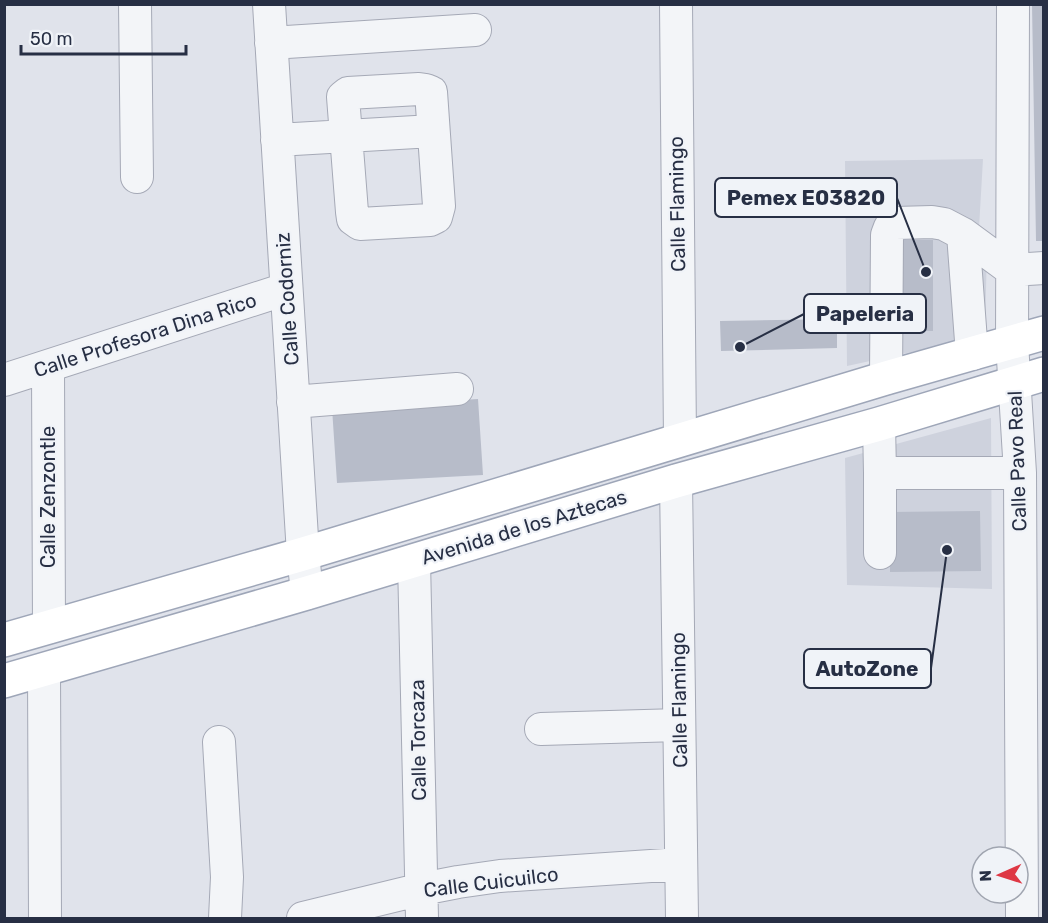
<svg xmlns="http://www.w3.org/2000/svg" width="1048" height="923" font-family="Rubik,sans-serif">
<style>
.built{fill:#ced2dd}
.building{fill:#b7bcc9}
.lines{fill:none;stroke-linecap:round;stroke-linejoin:round}
.minor-casing{stroke:#a5a9b6;stroke-width:34}
.major-casing{stroke:#9ea6b8;stroke-width:36}
.minor{stroke:#f3f5f8;stroke-width:32}
.major{stroke:#fff;stroke-width:33}
.labels{text-anchor:middle;stroke-width:4.5;stroke-linejoin:round;paint-order:stroke}
.street-label{font-size:20px;fill:#272f44;stroke:#f0f3f8}
.leader{fill:none;stroke:#272f44;stroke-width:2}
.callout-dot{fill:#272f44;stroke:#f0f3f8;stroke-width:2}
.callout{fill:#f0f3f8;stroke:#272f44;stroke-width:2}
.callout-label{font-size:21px;text-anchor:middle;font-weight:bold;fill:#272f44}
</style>
<rect width="100%" height="100%" fill="#e0e3eb"/>
<path class="built" d="M983,159l-4,69 8,17 -2,91 -138,30 -2,-205z
M1042,399h1v147z
M991,418l1,171 -145,-4 -2,-127z"/>
<path class="building" d="M1032,4h12v237h-8z
M894,240h39v91h-39z
M837,319v29l-116,3 -1,-30z
M478,399l5,76 -146,8 -5,-75z
M980,511l1,60 -91,1v-60z"/>
<g class="lines">
<g class="minor-casing">
<path id="minor" d="M135,4l2,173
M269,4l34,550 4,39
M676,4l4,436
M1013,4l-1,339 8,130 2,445
M271,43l204,-13
M419,89l7,1 5,2 8,114 -3,11 -6,3 -70,4 -7,-5 -1,-7 -9,-115 5,-4z
M277,140l156,-9
M963,234l9,120
M48,367l1,260
M886,378l1,-143 3,-8 6,-4 36,-1 12,2 19,10 49,36 32,-2
M4,380l282,-91
M293,402l164,-13
M879,424l1,49v80
M880,473h140
M676,481l6,437
M414,561l8,357
M44,670l1,248
M541,729l138,-4
M219,742l8,135 -2,41
M303,918l119,-29 36,-7 42,-6 181,-12"/>
</g>
<g class="major-casing">
<path id="major" d="M4,640l299,-86 583,-176 158,-45
M4,681l303,-88 369,-112 203,-57 165,-50"/>
</g>
<use href="#minor" class="minor"/>
<use href="#major" class="major"/>
</g>
<g class="labels">
<g class="street-label">
<text transform="translate(677 204) rotate(-91)" y="7">Calle Flamingo</text>
<text transform="translate(287 299) rotate(-94)" y="7">Calle Codorniz</text>
<text transform="translate(145 335) rotate(-18)" y="7">Calle Profesora Dina Rico</text>
<text transform="translate(1017 461) rotate(-92)" y="7">Calle Pavo Real</text>
<text transform="translate(48 497) rotate(-90)" y="7">Calle Zenzontle</text>
<text transform="translate(524 527) rotate(-17)" y="7">Avenida de los Aztecas</text>
<text transform="translate(679 700) rotate(-91)" y="7">Calle Flamingo</text>
<text transform="translate(418 740) rotate(-91)" y="7">Calle Torcaza</text>
<text transform="translate(491 882) rotate(-7)" y="7">Calle Cuicuilco</text>
</g>
</g>
<path class="leader" d="M926 272L897 198M740 347L804 314M947 550L931 668"/>
<g class="callout-dot">
<circle cx="926" cy="272" r="6"/>
<circle cx="740" cy="347" r="6"/>
<circle cx="947" cy="550" r="6"/>
</g>
<g class="callout">
<rect x="715" y="178" width="182" height="39" rx="6"/>
<rect x="804" y="294" width="122" height="39" rx="6"/>
<rect x="804" y="649" width="127" height="39" rx="6"/>
</g>
<g class="callout-label">
<text x="806" y="205">Pemex E03820</text>
<text x="865" y="321">Papeleria</text>
<text x="867" y="676">AutoZone</text>
</g>
<rect width="1048" height="923" fill="none" stroke="#272f44" stroke-width="12"/>
<g transform="translate(1000 875) rotate(267)"><circle r="28" fill="#f0f3f8" stroke="#a0a5b0" stroke-width="1.5"/>
<path d="M0-4.5L10 22L0 15L-10 22Z" fill="#de3744"/>
<text y="-9" font-size="16" font-weight="bold" text-anchor="middle" fill="#272f44">N</text>
</g>
<path d="M21 45v9h165v-9" fill="none" stroke="#272f44" stroke-width="3"/>
<text x="30" y="45" font-size="18" fill="#272f44" stroke="#f0f3f8" stroke-width="4.5" paint-order="stroke">50 m</text>
</svg>
